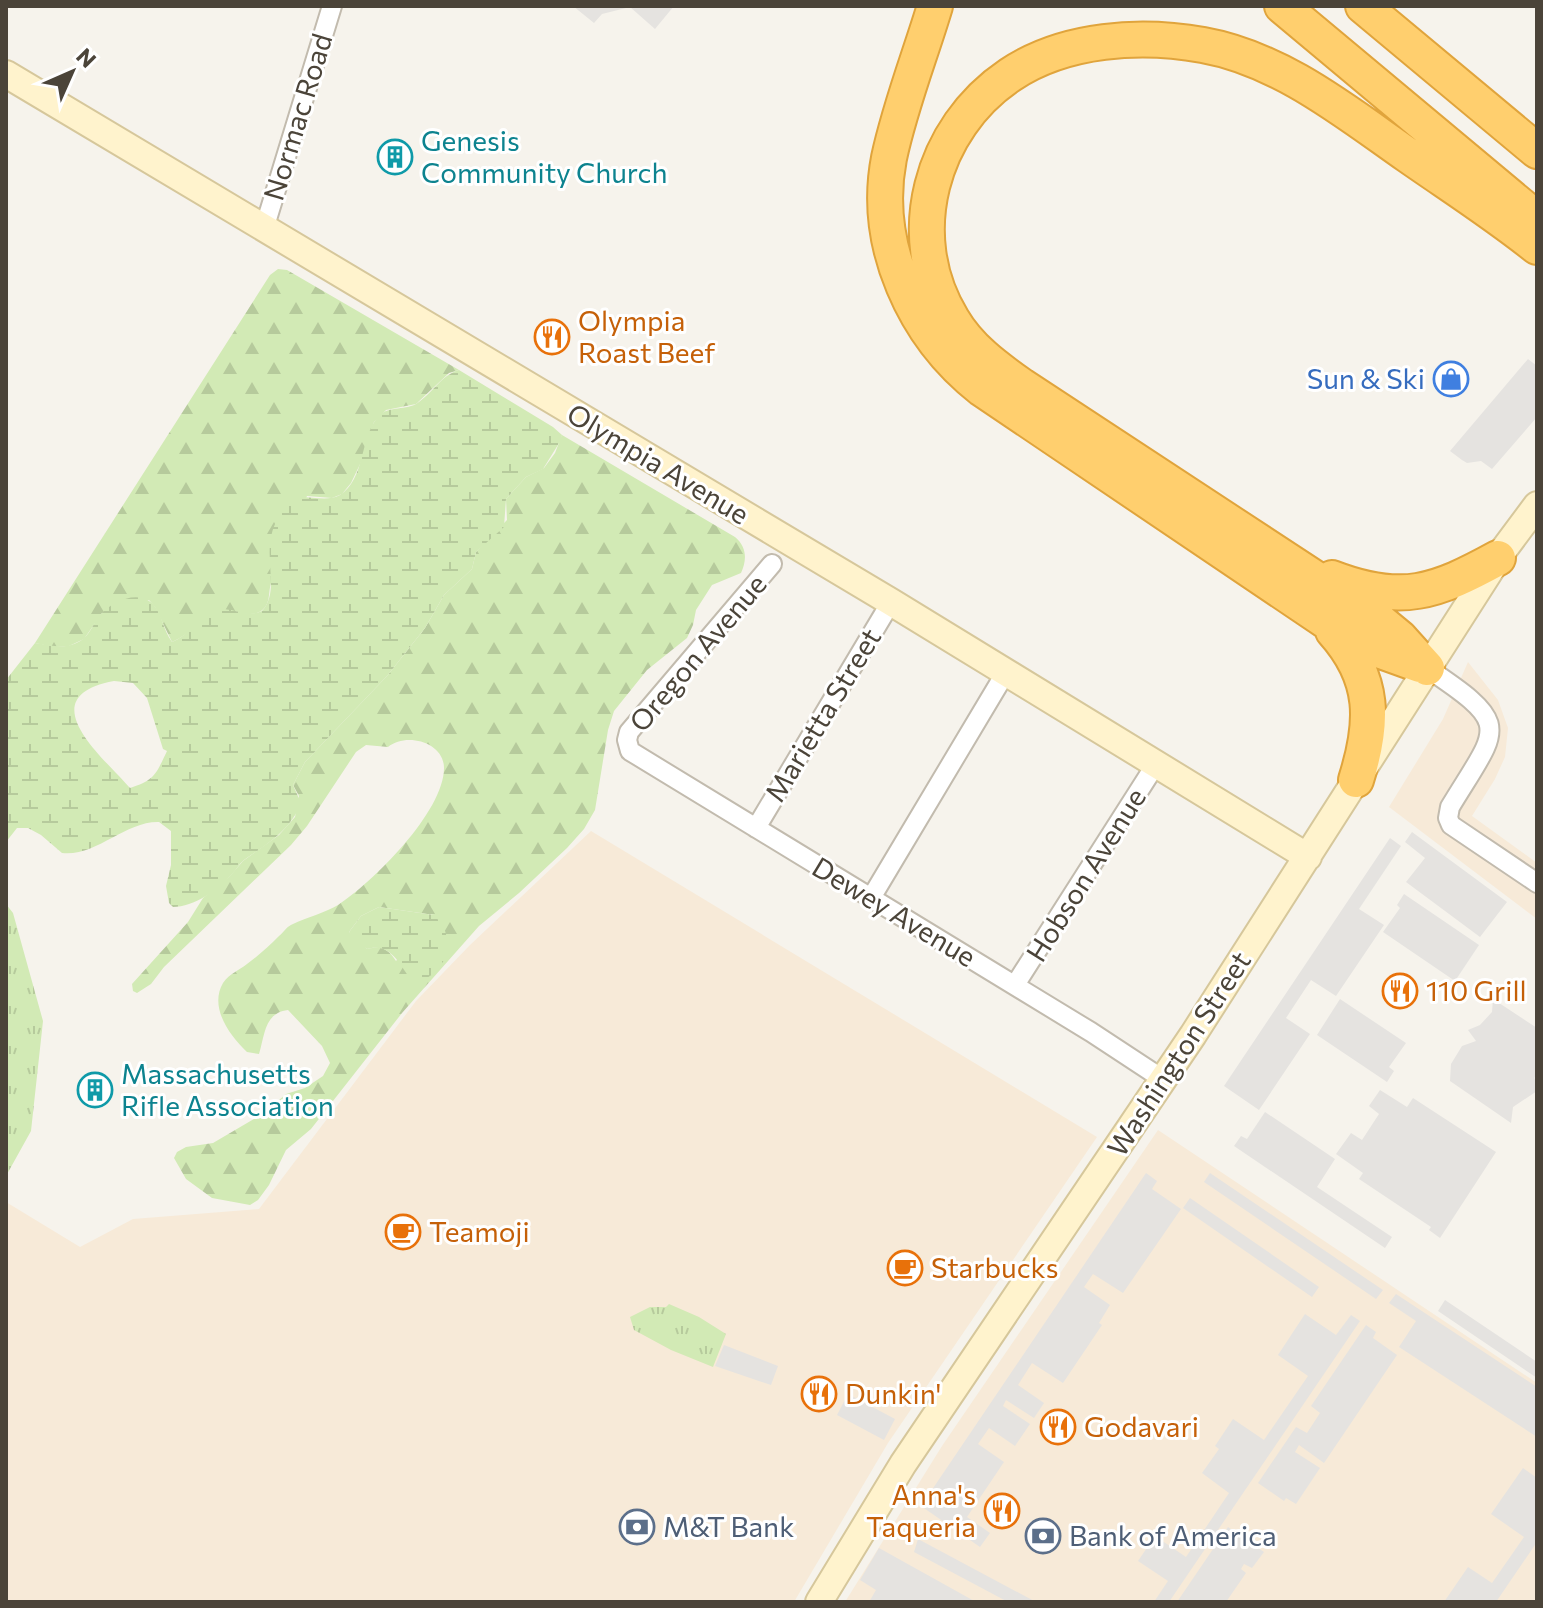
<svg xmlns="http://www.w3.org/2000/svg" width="1543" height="1608" font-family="Commissioner,sans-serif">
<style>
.commercial{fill:#f7ead8}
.grass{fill:url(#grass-tufts)}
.forest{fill:url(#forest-firs);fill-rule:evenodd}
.wetland{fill:url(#wetland-marsh);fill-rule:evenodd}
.parking{fill:#e5e3e0}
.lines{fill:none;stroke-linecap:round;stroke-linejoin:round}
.street-casing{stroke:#c2bbae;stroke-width:22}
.secondary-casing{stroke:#d6c79b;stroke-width:30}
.highway-casing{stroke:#e0a43c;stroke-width:38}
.street{stroke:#fff;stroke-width:18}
.secondary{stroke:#fff3cd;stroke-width:26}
.highway{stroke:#ffcf6e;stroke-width:34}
.labels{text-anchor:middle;stroke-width:6;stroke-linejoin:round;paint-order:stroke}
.street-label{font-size:28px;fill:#4b4439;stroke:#fff}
.culture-label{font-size:28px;fill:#0d838f;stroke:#fff;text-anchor:start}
.food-label{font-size:28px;fill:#c56008;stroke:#fff;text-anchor:start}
.shop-label{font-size:28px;fill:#366cbe;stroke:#fff;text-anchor:end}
.service-label{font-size:28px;fill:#4e5e75;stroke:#fff;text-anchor:start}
</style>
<defs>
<pattern id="grass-tufts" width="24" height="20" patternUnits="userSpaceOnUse" patternTransform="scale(2)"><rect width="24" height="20" fill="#d2eab5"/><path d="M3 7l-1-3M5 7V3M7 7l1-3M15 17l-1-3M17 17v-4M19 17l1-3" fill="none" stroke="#b6ca9c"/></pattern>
<pattern id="forest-firs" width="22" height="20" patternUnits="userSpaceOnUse" patternTransform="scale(2)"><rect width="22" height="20" fill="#d2eab5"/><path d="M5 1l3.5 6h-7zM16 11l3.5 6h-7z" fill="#b6ca9c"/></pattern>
<pattern id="wetland-marsh" width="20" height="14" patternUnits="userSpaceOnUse" patternTransform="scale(2)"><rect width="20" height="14" fill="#d2eab5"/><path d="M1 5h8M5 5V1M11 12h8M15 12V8" fill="none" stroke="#b6ca9c"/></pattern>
</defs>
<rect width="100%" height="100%" fill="#f6f3ec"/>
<path class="commercial" d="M1468,662l30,38 10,28 -3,29 -10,22 -23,37 65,47v56l-148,-112 54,-88z
M591,831l506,306 -209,306 -94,159h-788v-400l74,45 53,-28 126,-10 157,-208 54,-56z
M1158,1130l379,253v219h-692l97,-156z"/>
<path class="grass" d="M6,904l7,9 30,108 -12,110 -25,45z
M669,1304l30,13 27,17 -13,33 -42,-17 -37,-20 -4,-13 20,-10h16z"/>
<path class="forest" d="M278,269l9,1 172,100 -10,3 -33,31 -30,6 -12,12 -12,38 -11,23 -9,11 -10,4 -25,-2c-12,28 -28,58 -36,87 -3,10 0,21 -10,28 -14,9 -29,-5 -42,0 -18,8 -30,24 -47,31l-17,-35 -6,-7 -47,13 -18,26 -15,7 -15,1 -19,-4 235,-368z
M562,435l173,102c12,10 12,23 6,36l-29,12 -16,25 -3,15 -6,13 -40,32 -33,41 -6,19 -13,80 -11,19 -17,19 -48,45 -40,33 -77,87 -91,116 -25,21 -17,35 -11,15 -8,5 -38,-7 -26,-19 -12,-21 3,-6 9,-5 27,-4 51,-30 22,-19 19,-6 18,-12 7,-13 -8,-17 -34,-36c-24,3 -23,25 -29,44l-12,-2c-18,-17 -38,-45 -24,-69 7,-10 15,-12 24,-19 11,-8 22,-18 32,-28 5,-4 8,-10 14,-12 12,-6 34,-12 45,-19 34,-22 106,-93 106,-137 0,-26 -38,-36 -56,-21l-22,-2 -10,7 -49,74 -16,19 -127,122 -13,17 -14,9 -4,-2 -1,-7 56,-62 15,-24 26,-21 14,-16 36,-26 16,-18 4,-21 -6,-11 12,-23 82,-86 38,-48 19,-33 28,-26 4,-17 31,-32 -1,-21 20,-22 18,-9 11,-15zM379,907l55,8 -38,46c-8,-12 -14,-16 -29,-12l-18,-17 12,-16z"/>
<path class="wetland" d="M459,370l94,57 9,8 -1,5 -18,29 -17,8 -20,22 -2,28 -28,25 -4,17 -28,26 -19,33 -38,48 -82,86 -12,23 8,18c-11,28 -34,41 -57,57 -5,4 -8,10 -12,14 -14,16 -38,33 -59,33l-4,-4 -3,-17 5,-21v-34l-12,-9c-34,-1 -63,35 -97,31l-21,-18 -13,-7h-11l-11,14v-162l29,-37c16,2 32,8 48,-4 8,-6 11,-18 18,-25 12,-13 36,-24 51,-11 10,10 11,27 20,39 16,-6 25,-23 40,-31 16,-7 33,8 50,0 25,-28 -16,-74 35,-114 14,-1 30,5 43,-2 25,-16 20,-56 37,-77 10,-13 26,-7 39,-14 16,-10 25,-29 43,-34zM114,681l19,2 14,15 16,51 4,2c-11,23 -12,29 -37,37 -27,-31 -101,-91 -16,-107z
M379,907l55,8 10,12 6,22c-7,15 -19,34 -38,32 -13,-17 -21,-39 -45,-32l-13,-9 -5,-8 12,-16z"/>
<path class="parking" d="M573,6h101l-19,23 -25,-22 -28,7 -8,9z
M1528,359l9,7v51l-45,52 -11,-8 -14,2 -5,-3 -12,-9z
M1412,832l95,70 -27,35 -74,-55 19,-24 -20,-16z
M1390,838l11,8 -42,63 25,16 -48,71 -25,-16 -25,38 24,16 -51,76 -35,-24z
M1404,894l75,51 -24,36 -72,-49 17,-24 -3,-3z
M1340,999l66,44 -17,24 5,4 -7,11 -70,-47z
M1493,999l44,29v48l-3,2 3,2v11l-24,16 -2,16 -61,-42 1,-17 11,-18 14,-5 -8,-11 12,-5 12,-13z
M1380,1090l27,17 6,-9 83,54 -56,86 -11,-8 2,-3 -72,-48 4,-6 -27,-19 15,-21 11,7 17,-26 -10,-8z
M1265,1112l70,47 -18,28 75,50 -7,11 -151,-102 7,-10 6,3z
M1146,1173l11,8 -5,8 29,20 -58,84 -30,-19 -9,13 26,18 -11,18 3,2 -39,58 -31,-20 -14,22 26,18 -10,15 -28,-18 -3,6 27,18 -15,22 -26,-18 -11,16 26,18 -37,55 23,16 -10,14 -59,-41z
M1210,1173l173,117 -7,9 -172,-117z
M1190,1198l129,89 -7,10 -129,-89z
M1396,1294l141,93v50l-138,-90 17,-26 -27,-18z
M1445,1300l92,62v16l-99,-67z
M1305,1314l31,21 15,-20 9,6 -191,281h-15l14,-21 -30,-20 17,-25 31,21 43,-64 -27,-20 17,-24 -4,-3 18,-27 31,21 44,-64 -30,-21z
M1366,1325l10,7 -3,6 24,17 -73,108 -25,-18 -4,7 25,16 -24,36 -10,-6 -2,3 -26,-18 38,-56 11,6 13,-20 -9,-7z
M724,1345l54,21 -7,19 -56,-19z
M848,1394l47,25 -11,21 -47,-25z
M1523,1468l14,10v64l-41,60h-52l24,-35 24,16 32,-46 -33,-23z
M1228,1527l36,25 -12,16 -8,-4 -3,5 5,4 -20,29h-49z
M918,1539l118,63h-28l-94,-50z
M879,1548l97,54h-107l7,-12 -16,-10z"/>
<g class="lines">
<g class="street-casing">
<path id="street" d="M264,229l68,-223
M772,564l-143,168 -2,8 3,11 461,281 73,48
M1427,668c87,58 72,58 23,139l-2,11 3,7 86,58
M756,828l135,-226
M871,898l135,-226
M1015,985l141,-221"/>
</g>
<g class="secondary-casing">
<path id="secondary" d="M6,74l885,528 417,255
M819,1602l84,-138 290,-429 309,-483 35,-47"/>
</g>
<g class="highway-casing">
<path id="highway" d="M935,6c-15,50 -35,100 -46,152 -17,87 25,178 93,231l360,243 28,15 50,18
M1282,6l255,213
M1363,6l174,145
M1332,578c70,27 104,14 166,-20
M1333,631c43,48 41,92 23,149
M1427,668l-27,-30 -23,-19 -355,-233c-27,-19 -53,-38 -70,-67 -51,-83 -21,-191 58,-244 55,-37 131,-41 193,-30 78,14 143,67 206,111 43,30 87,58 128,91"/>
</g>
<use href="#street" class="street"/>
<use href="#secondary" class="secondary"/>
<use href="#highway" class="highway"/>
</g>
<defs>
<g id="building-ring" transform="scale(1.8)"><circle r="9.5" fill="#fff" stroke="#0f9aa8" stroke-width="1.5"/><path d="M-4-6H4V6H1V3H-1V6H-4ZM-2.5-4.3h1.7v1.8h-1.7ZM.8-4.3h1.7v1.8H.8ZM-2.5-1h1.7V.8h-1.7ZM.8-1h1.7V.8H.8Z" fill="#0f9aa8"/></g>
<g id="restaurant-ring" transform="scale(1.8)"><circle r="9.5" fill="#fff" stroke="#e8710a" stroke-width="1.5"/><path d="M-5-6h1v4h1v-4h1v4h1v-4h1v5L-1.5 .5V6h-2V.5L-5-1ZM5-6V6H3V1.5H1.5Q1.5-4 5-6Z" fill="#e8710a"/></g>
<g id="shop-ring" transform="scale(1.8)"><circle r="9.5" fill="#fff" stroke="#3f7fe0" stroke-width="1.5"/><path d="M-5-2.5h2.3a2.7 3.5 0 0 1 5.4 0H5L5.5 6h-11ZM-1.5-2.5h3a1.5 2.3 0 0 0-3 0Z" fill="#3f7fe0"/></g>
<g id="cafe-ring" transform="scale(1.8)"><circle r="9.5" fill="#fff" stroke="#e8710a" stroke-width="1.5"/><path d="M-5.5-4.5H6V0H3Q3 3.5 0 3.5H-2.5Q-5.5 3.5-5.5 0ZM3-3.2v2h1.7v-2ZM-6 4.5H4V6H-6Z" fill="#e8710a"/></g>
<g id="bank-ring" transform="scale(1.8)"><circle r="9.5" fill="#fff" stroke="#5c6f8a" stroke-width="1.5"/><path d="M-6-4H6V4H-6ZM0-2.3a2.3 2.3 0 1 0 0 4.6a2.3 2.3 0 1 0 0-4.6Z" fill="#5c6f8a"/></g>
</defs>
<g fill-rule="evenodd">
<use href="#building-ring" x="395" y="157"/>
<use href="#restaurant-ring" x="552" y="337"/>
<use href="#shop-ring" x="1451" y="379"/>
<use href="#restaurant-ring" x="1400" y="991"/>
<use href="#building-ring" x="95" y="1090"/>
<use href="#cafe-ring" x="403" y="1232"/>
<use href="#cafe-ring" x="905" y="1268"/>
<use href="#restaurant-ring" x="819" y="1394"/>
<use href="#restaurant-ring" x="1058" y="1427"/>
<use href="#restaurant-ring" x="1002" y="1511"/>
<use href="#bank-ring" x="637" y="1527"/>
<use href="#bank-ring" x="1043" y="1536"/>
</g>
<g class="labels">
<g class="street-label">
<text transform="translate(298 117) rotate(-73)" y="10">Normac Road</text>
<text transform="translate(658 464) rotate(31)" y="10">Olympia Avenue</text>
<text transform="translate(698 653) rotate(-50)" y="10">Oregon Avenue</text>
<text transform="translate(823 715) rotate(-59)" y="10">Marietta Street</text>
<text transform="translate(1086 875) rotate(-58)" y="10">Hobson Avenue</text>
<text transform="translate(894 912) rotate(31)" y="10">Dewey Avenue</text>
<text transform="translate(1179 1054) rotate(-57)" y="10">Washington Street</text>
</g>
<g class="culture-label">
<text x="421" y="151">Genesis<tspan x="421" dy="32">Community Church</tspan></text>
<text x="121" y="1084">Massachusetts<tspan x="121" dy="32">Rifle Association</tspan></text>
</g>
<g class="food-label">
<text x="578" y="331">Olympia<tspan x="578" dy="32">Roast Beef</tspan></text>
<text x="1426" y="1001">110 Grill</text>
<text x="429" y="1242">Teamoji</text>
<text x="931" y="1278">Starbucks</text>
<text x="845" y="1404">Dunkin'</text>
<text x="1084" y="1437">Godavari</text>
<text x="976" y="1505" text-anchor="end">Anna's<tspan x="976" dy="32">Taqueria</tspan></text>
</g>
<g class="shop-label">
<text x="1425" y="389">Sun &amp; Ski</text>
</g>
<g class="service-label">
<text x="663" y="1537">M&amp;T Bank</text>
<text x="1069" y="1546">Bank of America</text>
</g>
</g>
<rect width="1543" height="1608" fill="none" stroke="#4b4439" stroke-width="16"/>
<g transform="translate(72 72) rotate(45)" stroke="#ffffff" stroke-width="6" paint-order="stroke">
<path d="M0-6L14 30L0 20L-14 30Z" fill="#4b4439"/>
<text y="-12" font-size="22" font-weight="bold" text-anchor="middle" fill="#4b4439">N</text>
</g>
</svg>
